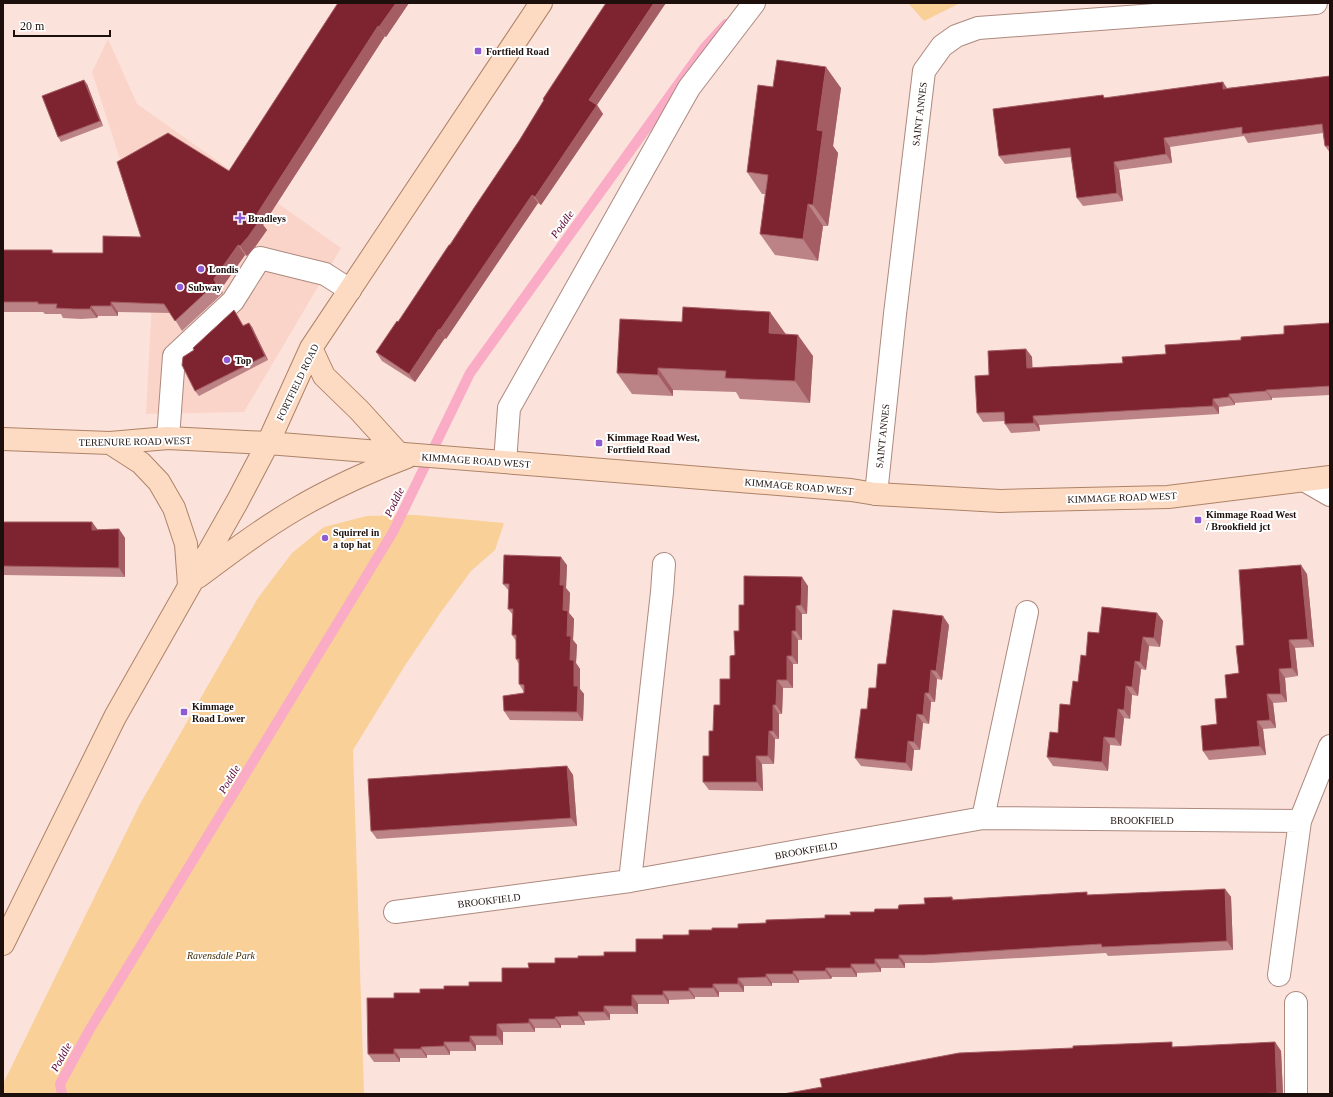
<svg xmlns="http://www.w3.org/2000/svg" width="1333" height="1097" font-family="Georgia,serif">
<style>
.built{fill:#fad4c9}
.green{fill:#f9d098}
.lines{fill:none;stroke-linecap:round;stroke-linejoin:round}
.stream{stroke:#faabc5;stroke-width:10}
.minor-casing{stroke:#ad897e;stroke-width:24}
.major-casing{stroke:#ad8368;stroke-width:24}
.minor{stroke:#fff;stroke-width:22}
.major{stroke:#fddac2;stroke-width:22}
.wall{fill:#bc8386}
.shaded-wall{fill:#a45d63}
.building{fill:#7e2430;stroke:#a45d63}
.poi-dot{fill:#8f5bd3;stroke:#fff;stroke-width:1.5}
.labels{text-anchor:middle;stroke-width:4;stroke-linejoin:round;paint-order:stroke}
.poi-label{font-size:10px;font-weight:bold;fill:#1d100c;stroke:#fff;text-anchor:start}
.street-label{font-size:10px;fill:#1d100c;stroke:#fff}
.park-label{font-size:10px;font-style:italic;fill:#422b04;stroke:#fff}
.water-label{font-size:11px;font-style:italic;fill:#58002d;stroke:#fff}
</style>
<rect width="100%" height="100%" fill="#fbe2db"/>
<path class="built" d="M108,39l29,65 204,144 -97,164 -98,2 8,-149 -62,-193z"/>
<path class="green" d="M908,3h57l-7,1 -34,17z
M415,515l89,8 -9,27 -24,21 -30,41 -37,55 -51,83 11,344h-361v-10l137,-280 118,-206 34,-45 32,-26 43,-11z"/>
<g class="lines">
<path class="stream" d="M62,1094l-2,-10 30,-55 303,-497 77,-159 235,-326 21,-23"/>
<g class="minor-casing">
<path id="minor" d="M168,438l6,-82 59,-55 27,-43 65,16 25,16
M505,462l4,-54 180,-320 65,-85
M1304,480l26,15
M876,494l19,-180 29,-243 18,-25 14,-10 22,-8 338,-25
M983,818l44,-206
M630,881l32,-289 2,-28
M395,912l235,-31 353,-63 317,3
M1279,975l21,-154 30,-75
M1296,1094v-91"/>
</g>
<g class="major-casing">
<path id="major" d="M311,348l13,28 35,34 40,44
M3,439l107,4 58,-5 100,5 583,47 25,4 124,7 168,-4 162,-20
M110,443l31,20 18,19 15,26 12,36 3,41
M198,577c32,-24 64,-48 98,-68 34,-20 74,-38 111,-52
M3,944l112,-227 122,-215 31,-59 43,-95 230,-345"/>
</g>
<use href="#minor" class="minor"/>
<use href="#major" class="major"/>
</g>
<path class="wall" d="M338,3h71l-23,34 -1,-1 -122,189 4,5 -12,17 -8,9 -2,-1 -24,34 2,4 -41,38 -11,-18 -53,-1v4h-20l-1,2 -16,1 -18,-1 -2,-4h-16l-2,-2h-40v-62h49l2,3h49l38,-16 88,-66z
M1330,76v77l-5,-7 -2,-13 -75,10 -4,-7 -74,11 2,16 -53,7 4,31 -40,5 -6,-8 -6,-41 -66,7 -6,-8 104,-61 2,3 122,-10z
M87,84l16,42 -42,16 -3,-5z
M773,87l68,1 -8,58 5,7 -10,73h-5l-5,35 -43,-6 -15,-21 5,-40h-3l-15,-22z
M543,99l54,6 6,9 -62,91 -3,-2 -92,136 -1,-1 -30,44 -33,-21 -6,-9 22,-30 76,-114 45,-67 25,-41z
M237,315l6,10 6,-2 3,4 16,33 -69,36 -4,-5 -1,-41z
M1330,323v72l-58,3v2l-37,3v2l-16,2v7l-180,11 1,6 -29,2 -6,-9v-3l-22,1 -6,-9 12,-38 37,-26 6,8v11l91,-5 43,-9 75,-14 43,-6z
M785,333l28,23 -3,47 -70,-4 -4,-7 -63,-2v6l-41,-2 -15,-21z
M3,522h89l5,8 22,-1 6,9v39l-122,-2z
M567,565l-1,23 4,5 -1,20 5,6 -1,21 4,5 -1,18 4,6v20l4,5 -1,27 -73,-1 -6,-9 20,-19 -5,-8v-20l-3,-5v-18l-4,-6 1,-20 -5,-6 1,-18 -6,-7z
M1307,574l7,73 -19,1 3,28 -13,2 2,24 -14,1 3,25 -13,1 3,26 -57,5 -6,-9 14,-27 10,-26 12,-25z
M808,586l-1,28h-5v26h-4v24h-5v24h-10l-1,26h-3v25h-4l-1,25h-12l1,27 -54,-1 -6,-8 17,-77 10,-26 14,-74z
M1157,613l6,8 -3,26 -11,-1 -3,24 -5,-1 -3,27 -6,-1 -2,24 -6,-1 -3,28 -11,-1 -2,26 -55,-5 -6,-9 23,-52 16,-49z
M949,625l-7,55 -5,-1 -2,23h-4l-2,22 -6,-1 -3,27h-6l-2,21 -51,-5 -6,-8 12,-49 9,-21z
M567,766l6,9 4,51 -200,13 -6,-8z
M1225,889l6,8 2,53 -125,6 -2,-3 -175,10h-26v5h-24v4l-24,1v4h-25l-1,2 -32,1v3h-27v3h-28v6h-25v5h-24v2l-26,1v4h-31v10h-28v6l-26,1 1,4h-24v3h-26v4h-32v13h-27v6h-26v4h-23v3h-27v4h-26l-6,-8 26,-56 50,-9 58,-7 27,-14 49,-10 58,-6 27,-13 49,-9 26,-2 28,-5 59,-5 73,-9 27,-5 27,-7 2,3 135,-5z
M1275,1042l6,9 2,43h-500l392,-47z"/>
<path class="shaded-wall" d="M396,3h13l-23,34 -7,-10z
M654,3h12l-71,105 -6,-8z
M378,26l7,10 -122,189 4,5 -12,17 -8,9 -7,-10 15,-29z
M826,67l15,21 -8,58 5,7 -10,73 -15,-21 4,-75z
M84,80l3,4 16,42 -3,-5z
M1223,82l6,9 -6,-2z
M597,105l6,9 -62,91 -6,-8z
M1164,138l6,9 2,16 -6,-9z
M1114,162l5,8 4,31 -6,-8z
M532,195l6,8 -92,136 -6,-9z
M808,204l15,22 -5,35 -15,-22z
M238,245l7,10 -24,34 2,4 -9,-14z
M111,302l7,10v4l-7,-10z
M91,306l7,10 -1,2 -7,-9z
M770,312l15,21 -1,22 -15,-22z
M249,323l3,4 16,33 -3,-4z
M439,329l6,9 -30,44 -6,-8z
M798,335l15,21 -3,47 -15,-22z
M1026,349l6,8 1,19 -6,-8z
M658,368l15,22v6l-15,-21z
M1266,390l6,8v2l-6,-9z
M1229,394l6,9v2l-6,-8z
M1213,399l6,8v7l-6,-8z
M1033,416l6,9 1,6 -6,-8z
M92,522l6,8h-6z
M119,529l6,9v39l-6,-9z
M561,557l6,8 -1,23 4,5 -1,20 5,6 -1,21 4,5 -1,18 4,6v20l4,5 -1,27 -6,-9 -14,-102 -3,-25z
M1301,565l6,9 7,73 -6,-8z
M802,577l6,9 -1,28 -6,-9z
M796,606l6,8v26l-6,-9z
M1157,613l6,8 -3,26 -6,-9z
M943,616l6,9 -7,55 -6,-9z
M792,631l6,9v24l-6,-8z
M1143,637l6,9 -3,24 -6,-8z
M1289,640l6,8 3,28 -6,-8z
M787,656l6,8v24l-6,-8z
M1135,661l6,8 -3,27 -6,-9z
M1279,669l6,9 2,24 -6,-8z
M931,670l6,9 -2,23 -6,-9z
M777,680l6,8 -1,26 -6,-9z
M1126,686l6,9 -2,24 -6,-9z
M925,693l6,9 -2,22 -6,-9z
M1267,694l6,9 3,25 -6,-8z
M773,705l6,9v25l-6,-8z
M1118,709l6,9 -3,28 -6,-8z
M917,714l6,9 -3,27 -6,-8z
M1257,721l6,8 3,26 -6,-9z
M769,731l6,8 -1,25 -6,-8z
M1104,737l6,8 -2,26 -6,-9z
M908,741l6,9 -2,21 -6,-8z
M756,756l6,8 1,27 -6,-9z
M567,766l6,9 4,51 -6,-8z
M1225,889l6,8 2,53 -6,-9z
M899,955l6,8v5l-6,-9z
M875,959l6,9v4l-6,-8z
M851,964l6,9v4l-6,-9z
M826,968l6,9 -1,2 -6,-8z
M793,971l6,9v3l-6,-9z
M766,974l6,9v3l-6,-9z
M738,978l6,8v6l-6,-8z
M713,984l6,8v5l-6,-9z
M689,988l6,9v2l-6,-8z
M663,991l6,9v4l-6,-9z
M632,995l6,9v10l-6,-8z
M604,1006l6,8v6l-6,-8z
M578,1012l6,9 1,4 -6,-9z
M555,1017l6,8v3l-6,-9z
M529,1019l6,9v4l-6,-9z
M497,1024l6,8v13l-6,-9z
M470,1036l6,9v6l-6,-9z
M444,1042l6,9v4l-6,-9z
M1275,1042l6,9 2,43h-5l-1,-1z
M421,1047l6,8v3l-6,-9z
M394,1049l6,9v4l-6,-8z"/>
<path class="building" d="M338,3h58l-17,24 -1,-1 -123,191 5,3 -12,17 -8,9 -2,-1 -24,34 2,4 -41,38 -11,-17 -53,-2v4h-20l-1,3h-16l-18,-1 1,-4h-19v-2h-35v-52h49v3h51v-17l38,1 -24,-75 51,-29 61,38z
M606,3h48l-65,97 8,5 -62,92 -3,-2 -92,135 -1,-1 -30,45 -33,-22 21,-31 1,1 51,-77h1l24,-37 45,-67 25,-41 -1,-1z
M777,60l49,7 -9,63 6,1 -10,74 -5,-1 -5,35 -43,-5 8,-59 -21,-3 11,-87 15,2z
M1330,76v70h-5l-3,-22 -80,10v-7l-78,11 2,16 -52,8 3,31 -40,5 -7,-50 -71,8 -6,-47 110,-14 1,3 119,-16v7z
M84,80l16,41 -42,16 -16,-41z
M683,307l87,5 -1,21 29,2 -3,46 -70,-3 1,-7 -68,-3v7l-41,-2 3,-54 62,3z
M234,310l9,16 6,-3 16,33 -70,35 -13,-26 1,-8 11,-7 -1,-2z
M1330,323v63l-64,4v1l-37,3v3l-16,2v7l-180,10 1,7 -29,1 -1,-12 -27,1 -2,-37 14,-1 -1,-24 38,-2 1,19 96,-5 -1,-6 44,-3 -1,-9 76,-5v-3l43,-3v-8z
M3,522h89v8l27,-1v39l-116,-2z
M504,555l57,2 -1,28h4l-1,25 5,1 -1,25h4l-1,24h4v26h4l-1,26 -73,-1 -1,-15 21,-3v-8l-5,-1v-25h-3v-24h-4l1,-26h-5l1,-25h-6z
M1301,565l7,74 -19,1 3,28 -13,1 2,25h-14l3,26 -13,1 3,25 -57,5 -2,-25 16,-2 -2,-25 12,-1 -2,-23 14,-2 -3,-27 8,-1 -5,-75z
M744,576l58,1 -1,28 -5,1v25h-4v25h-5v24h-10l-1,25h-3v26h-4l-1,25h-12l1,26h-54v-26h6v-25h4l1,-26h6v-26h10v-23l5,-1 -1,-24h5v-26h5z
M1102,607l55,6 -3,25 -11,-1 -3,25 -5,-1 -3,26 -6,-1 -2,24 -6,-1 -3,29 -11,-1 -2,25 -55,-5 3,-25 8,1 2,-29 10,1 3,-24 5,1 3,-27 5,1 2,-24 11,1z
M893,610l50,6 -7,55 -5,-1 -2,23h-4l-2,22 -6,-1 -3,28 -6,-1 -2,22 -51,-5 6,-49h6l2,-21h7l2,-24h8z
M567,766l4,52 -200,13 -3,-52z
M1225,889l2,52 -125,6 -1,-3 -176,11h-26v4h-24v5h-24v4h-25l-1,3h-32v3h-27v3l-28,1v6h-25v4h-24v3h-26v4h-31v11h-28v6h-26l1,4 -24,1v2h-26v4l-32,1v12h-27v6h-26v4l-23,1v2h-27v5h-26l-1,-56h27v-5h26v-4h24v-3h25v-4h33v-14h27l-1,-5h27v-5h23v-2h26v-4h32v-13h27v-4h26v-5h23v-2h26v-4l28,-1v-3l59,-2v-3h26l-1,-3h24l1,-3h23l1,-4 26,-1 -1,-6 28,-1v3l135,-8v3z
M1172,1042v5l103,-5 2,51 -21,1h-473l39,-7 -2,-8 139,-26 114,-5v-2z"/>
<g class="poi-dot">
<rect x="474" y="47" width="8" height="8" rx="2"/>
<path d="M238 212h4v4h4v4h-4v4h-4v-4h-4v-4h4z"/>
<circle cx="201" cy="269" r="4"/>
<circle cx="180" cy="287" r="4"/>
<circle cx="227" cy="360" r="4"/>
<rect x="595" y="439" width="8" height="8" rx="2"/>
<rect x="1194" y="516" width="8" height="8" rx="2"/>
<circle cx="325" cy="538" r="4"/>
<rect x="180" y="708" width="8" height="8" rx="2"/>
</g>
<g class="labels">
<g class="poi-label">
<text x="486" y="55">Fortfield Road</text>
<text x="248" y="222">Bradleys</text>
<text x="209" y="273">Londis</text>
<text x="188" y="291">Subway</text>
<text x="235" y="364">Top</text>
<text x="607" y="441">Kimmage Road West,<tspan x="607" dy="12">Fortfield Road</tspan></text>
<text x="1206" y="518">Kimmage Road West<tspan x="1206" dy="12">/ Brookfield jct</tspan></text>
<text x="333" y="536">Squirrel in<tspan x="333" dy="12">a top hat</tspan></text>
<text x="192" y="710">Kimmage<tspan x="192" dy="12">Road Lower</tspan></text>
</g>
<g class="street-label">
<text transform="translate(919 114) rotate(-83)" y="4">SAINT ANNES</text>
<text transform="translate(297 382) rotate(-64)" y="4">FORTFIELD ROAD</text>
<text transform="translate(882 436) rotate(-84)" y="4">SAINT ANNES</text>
<text transform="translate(135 441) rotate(-1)" y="4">TERENURE ROAD WEST</text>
<text transform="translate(476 460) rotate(4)" y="4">KIMMAGE ROAD WEST</text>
<text transform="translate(799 486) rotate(5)" y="4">KIMMAGE ROAD WEST</text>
<text transform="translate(1122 497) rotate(-2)" y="4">KIMMAGE ROAD WEST</text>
<text x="1142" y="824">BROOKFIELD</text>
<text transform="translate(806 850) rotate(-10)" y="4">BROOKFIELD</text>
<text transform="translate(489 900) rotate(-7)" y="4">BROOKFIELD</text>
</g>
<g class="park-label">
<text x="221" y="959">Ravensdale Park</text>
</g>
<g class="water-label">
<text transform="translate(562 224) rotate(-54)" y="4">Poddle</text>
<text transform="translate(394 502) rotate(-64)" y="4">Poddle</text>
<text transform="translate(229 779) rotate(-59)" y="4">Poddle</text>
<text transform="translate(61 1057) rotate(-61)" y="4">Poddle</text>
</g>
</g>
<rect width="1333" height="1097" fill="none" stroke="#1d100c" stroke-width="8"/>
<path d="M14 30v6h96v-6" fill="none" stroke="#1d100c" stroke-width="2"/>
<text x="20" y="30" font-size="12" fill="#1d100c" stroke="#ffffff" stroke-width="3" paint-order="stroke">20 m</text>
</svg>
